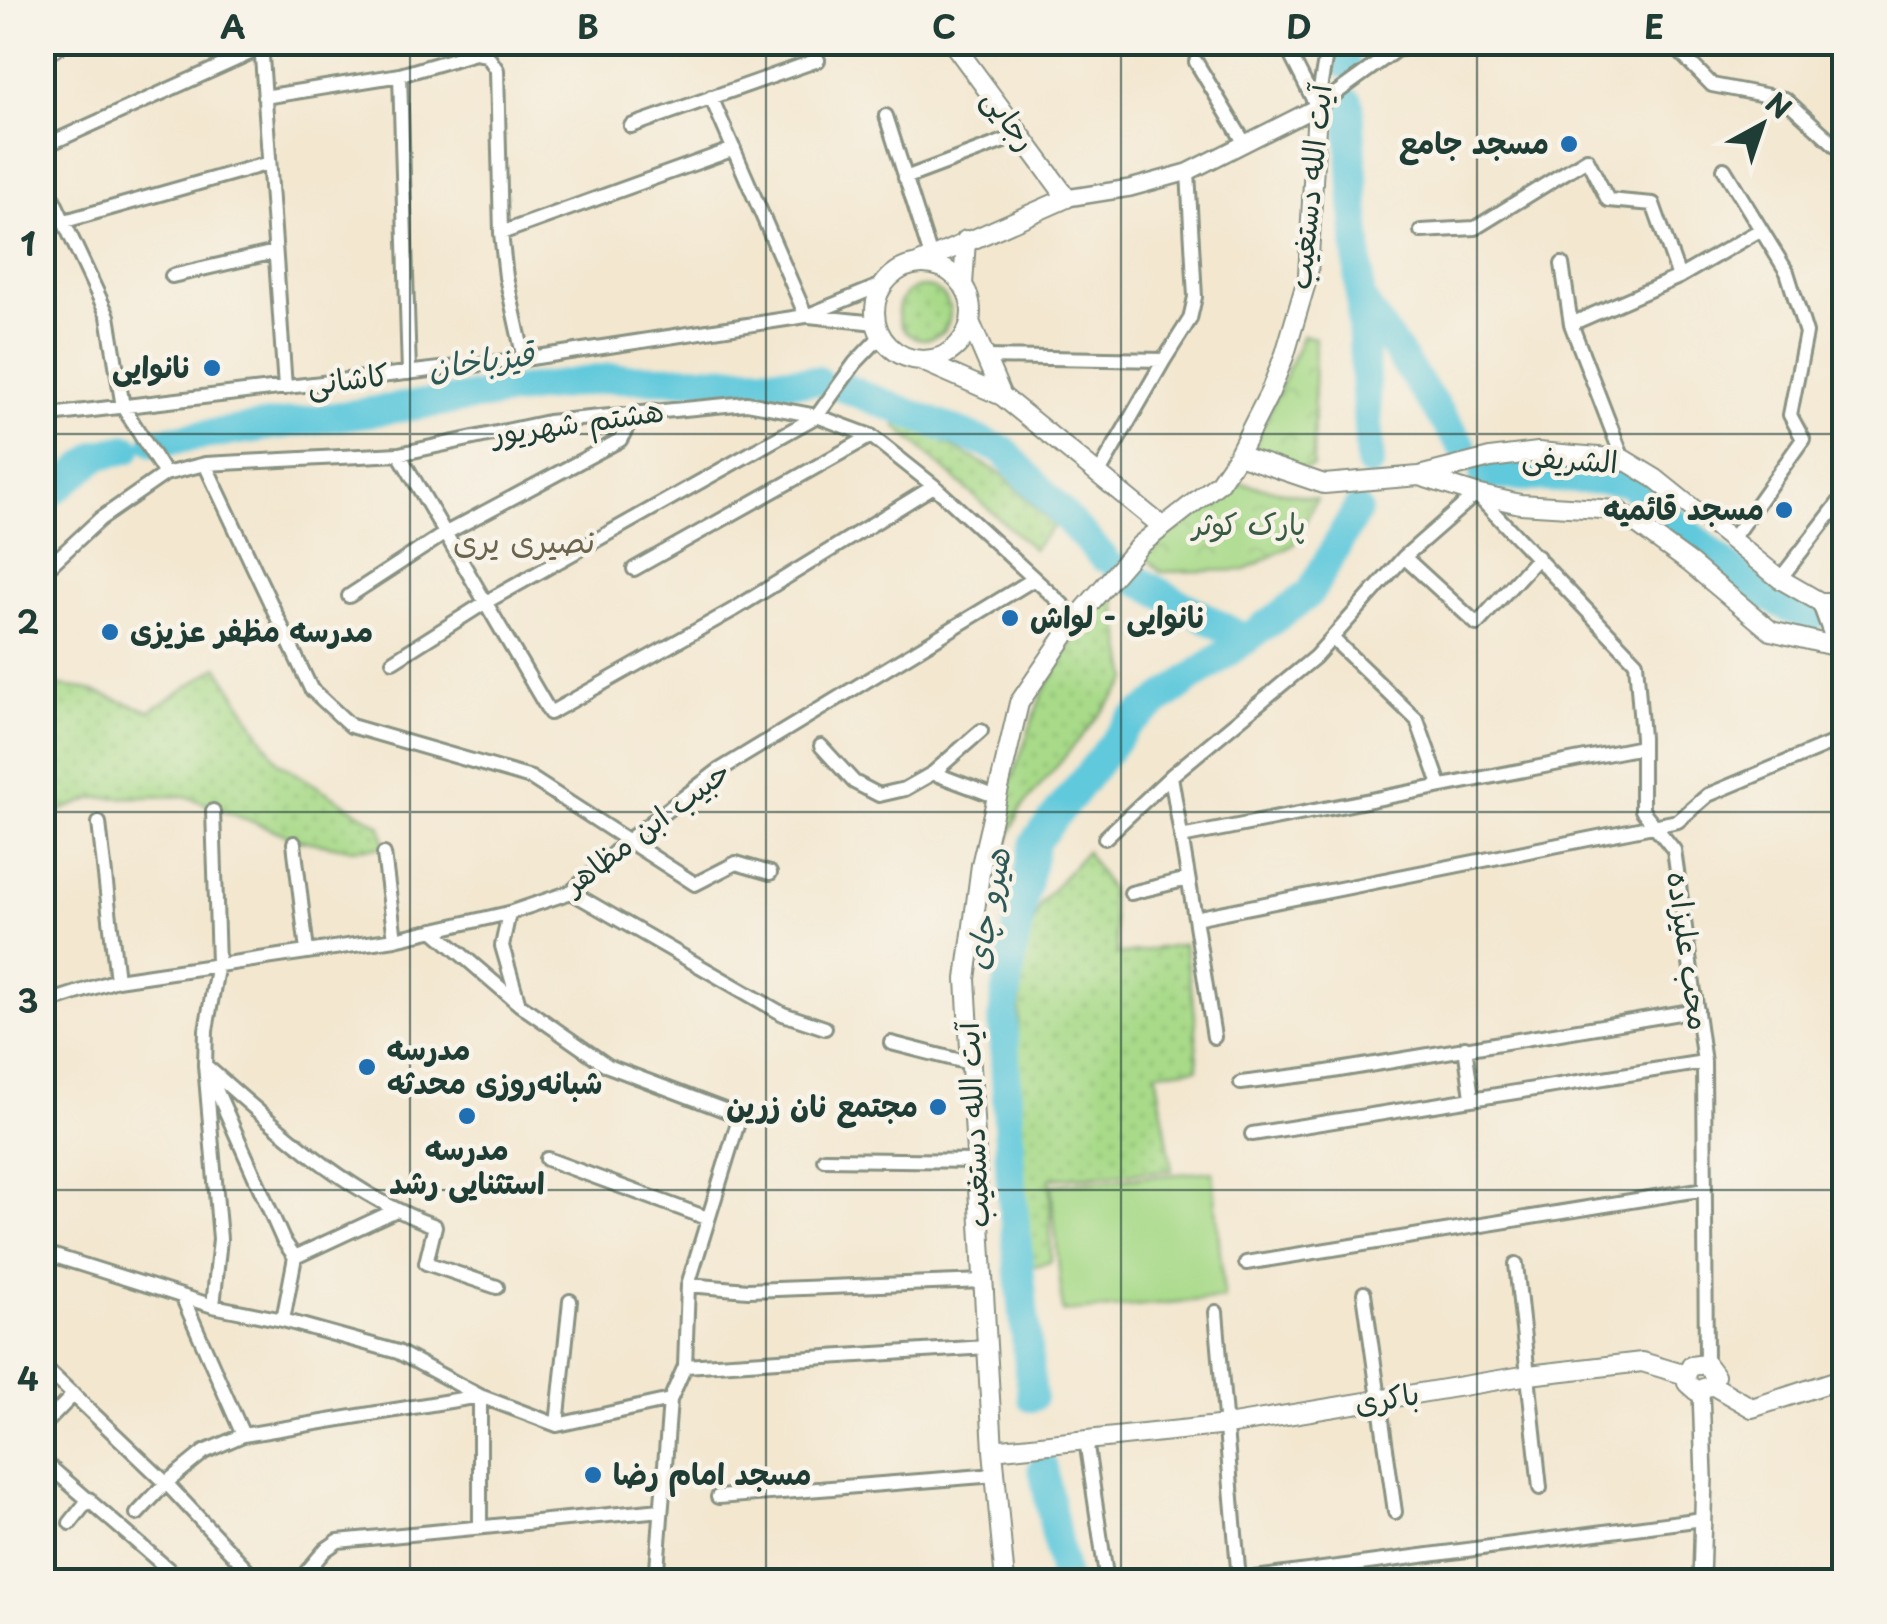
<svg xmlns="http://www.w3.org/2000/svg" width="1887" height="1624" font-family="'Playpen Sans','Playpen Sans Arabic',sans-serif">
<style>
.grass{fill:url(#grass-dots);stroke:#648c5e;stroke-width:2.5}
.park{fill:url(#park-crowns);stroke:#648c5e;stroke-width:2.5}
.pitch{fill:#a8da89;stroke:#648c5e;stroke-width:2.5}
.lines{fill:none;stroke-linecap:round;stroke-linejoin:round}
.river{stroke:#60c9dc;stroke-width:30}
.minor-casing{stroke:#899282;stroke-width:18}
.tertiary-casing{stroke:#899282;stroke-width:20}
.secondary-casing{stroke:#899282;stroke-width:22}
.minor{stroke:#fff;stroke-width:12}
.tertiary{stroke:#fff;stroke-width:15}
.secondary{stroke:#fff;stroke-width:18}
.grid{fill:none;stroke:#1f3d34;stroke-width:2.5;stroke-opacity:0.55}
.poi-dot{fill:#1f6fb2;stroke:#f7f3e8;stroke-width:4}
.labels{text-anchor:middle;stroke-width:9;stroke-linejoin:round;paint-order:stroke}
.street-label{font-size:30px;fill:#1f3d34;stroke:#f7f3e8}
.poi-label{font-size:30px;font-weight:bold;fill:#1f3d34;stroke:#f7f3e8;text-anchor:end}
.park-label{font-size:30px;fill:#3a5c45;stroke:#f7f3e8}
.water-label{font-size:32px;font-style:italic;fill:#2c5956;stroke:#f7f3e8}
.neighbourhood-label{font-size:32px;fill:#6b644e;stroke:#f7f3e8}
.neatline{fill:none;stroke:#1f3d34;stroke-width:4}
.grid-label{font-size:32px;text-anchor:middle;font-weight:bold;fill:#1f3d34}
</style>
<defs>
<pattern id="grass-dots" width="8" height="8" patternUnits="userSpaceOnUse" patternTransform="scale(2.5)"><rect width="8" height="8" fill="#a8da89"/><path d="M2 2h.1M6 6h.1" fill="none" stroke="#90bc77" stroke-width="1.8" stroke-linecap="round"/></pattern>
<pattern id="park-crowns" width="20" height="18" patternUnits="userSpaceOnUse" patternTransform="scale(2.5)"><rect width="20" height="18" fill="#a8da89"/><path d="M2 6a3 3 0 1 1 6 0M12 15a3 3 0 1 1 6 0" fill="none" stroke="#90bc77"/></pattern>
</defs>
<rect width="100%" height="100%" fill="#f7f3e8"/>
<filter id="ink" filterUnits="userSpaceOnUse"><feTurbulence type="fractalNoise" baseFrequency=".01" numOctaves="2"/><feDisplacementMap in="SourceGraphic" scale="20" xChannelSelector="R" yChannelSelector="G"/><feConvolveMatrix kernelMatrix="1 2 1 2 8 2 1 2 1" color-interpolation-filters="sRGB"/></filter>
<filter id="wash" filterUnits="userSpaceOnUse"><feTurbulence type="fractalNoise" baseFrequency=".0048" numOctaves="4" result="noise"/><feDisplacementMap in="SourceGraphic" scale="40" xChannelSelector="R" yChannelSelector="G"/><feGaussianBlur stdDeviation="2.25" result="paint"/><feColorMatrix in="noise" values="0 0 0 0 0 0 0 0 0 0 0 0 0 0 0 0 0 1.4 0 .05"/><feComposite in="paint" operator="in"/></filter>
<g filter="url(#wash)">
<rect width="100%" height="100%" fill="#f3e7d0"/>
<path class="grass" d="M898 313a26 26 0 1 1 52 0a26 26 0 1 1-52 0Z
M904,420l98,54 52,52 -21,23 -137,-123z
M1111,579l18,101 -109,130 -29,72 16,-89 35,-99z
M218,667l60,95 103,64 4,21 -35,2 -50,-9 -115,-44 -91,2 -51,19v-133l43,5 64,22z
M1086,851l23,37 9,67 66,-11 11,70 3,54 -42,4 16,98 -122,9 1,83 -25,6 -11,-197 9,-125 17,-43z"/>
<path class="park" d="M1303,335l12,3 -2,128 -9,3 -52,-18z
M1241,483l76,16 -24,46 -48,25 -84,2 -19,-18z"/>
<path class="pitch" d="M1213,1171l11,127 -161,14 -12,-127z"/>
<g class="lines">
<path class="river" d="M1343,42l2,22
M1349,103l21,360
M1362,301l100,145
M842,387l161,63 100,107
M155,442l455,-64 208,3
M1484,475l143,6 131,111 53,26
M42,500l57,-45 28,-6
M1117,569l129,71
M1032,1397l-21,-212 -8,-168 10,-69 22,-106 95,-120 179,-128 48,-84
M1043,1468l22,114"/>
</g>
</g>
<g filter="url(#ink)">
<g class="lines">
<g class="minor-casing">
<path id="minor" d="M261,42l24,346
M1284,42l33,65
M1670,42l42,43 73,14 59,54
M42,57l25,-15
M1196,62l48,80
M400,75l9,298
M264,97l136,-22 75,-22 12,2 10,15 4,163 5,44 18,82
M711,97l95,219
M1317,107l79,-57 38,-8
M1317,107l11,-65
M886,116l45,141
M631,126l187,-66
M42,147l219,-99
M1724,169l63,103 19,61 -16,82 13,24 -71,100
M42,175l66,141 15,91 42,67
M905,178l115,-43
M65,221l204,-58
M1421,231l54,-3 112,-69 21,41 45,4 26,73
M501,233l233,-84
M1562,264l9,60
M172,276l103,-24
M809,316l67,7
M984,357l180,3 -65,113
M1164,360l26,-41 5,-22 -7,-125
M42,416l482,-57 282,-43 78,-32
M399,454l151,259 183,-103 201,-124
M1623,459l-52,-135 108,-47 81,-47
M205,464l106,225 40,37 180,52 164,106 41,-21 34,10
M1404,557l73,67 61,-67
M634,569l237,-133
M42,573l58,-54 65,-45 40,-10 194,-10 149,-32 199,-19 70,13 54,20 63,50 143,132
M1780,579l64,-83
M349,596l95,-62 176,-94 16,-28
M1332,638l85,82 23,65
M393,661l93,-59 331,-186 38,-53 26,-27
M981,731l-48,42 64,24
M821,746l33,36 25,13 26,-6 28,-16
M1171,776l24,142 483,-97 30,-26 136,-57
M213,811l5,152 -12,67 -1,35 15,174 -7,67
M99,823l18,157
M1181,837l461,-90
M1105,838l66,-62 144,-119 89,-100 72,-63 160,168 6,76v72l32,40 30,212 2,302
M294,843l13,108
M384,854l11,85
M571,892l212,122 42,14
M1131,893l57,-14
M509,913l-7,33 16,55
M1195,918l19,119
M433,930l86,74 89,62 132,50 -52,169 -3,81 -15,34 -14,182
M42,1004l75,-24 278,-41 114,-26 62,-21 56,-51 91,-70 316,-192
M891,1043l78,20
M1465,1047l7,50
M205,1065c70,61 141,129 230,161l-9,37 71,24
M211,1078l72,162 12,17 -12,63
M1241,1083l80,-10 376,-63
M1252,1134l452,-72
M547,1159l160,59
M824,1159l152,2
M42,1252l171,54 70,14 115,32 82,44 77,29 113,-25
M295,1257l99,-46
M1246,1263l459,-74
M1516,1264l24,224
M688,1285l60,5 236,-9
M1364,1293l31,219
M182,1296l61,139 237,-39v131
M1216,1312l23,268 464,-61
M42,1365l124,118 93,99
M685,1366l302,-19
M557,1425l13,-124
M42,1427l32,-33
M1086,1440l21,142
M42,1460l141,122
M718,1497l278,-22
M137,1514l29,-31 38,-31 39,-17
M70,1523l19,-24
M298,1582l27,-32 13,-9 323,-31"/>
</g>
<g class="tertiary-casing">
<path id="tertiary" d="M1067,198l63,-10 58,-16 129,-65
M1820,602l24,66
M1701,1391l3,86 -3,105"/>
</g>
<g class="secondary-casing">
<path id="secondary" d="M875 312a48 48 0 1 1 96 0a48 48 0 1 1-96 0Z
M915,265l152,-67 -115,-156
M963,285l3,-45
M971,324l31,72
M922,361l80,35 161,131
M1238,455l86,29 95,-8 71,-18 48,-6 85,7 33,20 124,100 40,23h24
M1419,476l57,18 44,10 97,6 73,53 81,68 63,15 10,-2
M1686,1375l5,-9 15,-2 9,12 -3,9
M1686,1375l1,8 9,8 16,-6
M1712,1385l40,23 92,-30
M993,1450l234,-25 302,-50 113,-13 44,13
M1005,1582l-12,-132 -27,-471 15,-114 38,-162 58,-85 63,-73 79,-62 19,-28 32,-63 15,-38 23,-78 9,-169"/>
</g>
<use href="#minor" class="minor"/>
<use href="#tertiary" class="tertiary"/>
<use href="#secondary" class="secondary"/>
</g>
</g>
<path class="grid" d="M410,42v1540M766,42v1540M1121,42v1540M1477,42v1540M42,434h1802M42,812h1802M42,1190h1802"/>
<g class="poi-dot">
<circle cx="1569" cy="144" r="10"/>
<circle cx="212" cy="368" r="10"/>
<circle cx="1784" cy="510" r="10"/>
<circle cx="1010" cy="618" r="10"/>
<circle cx="110" cy="632" r="10"/>
<circle cx="367" cy="1067" r="10"/>
<circle cx="938" cy="1107" r="10"/>
<circle cx="467" cy="1116" r="10"/>
<circle cx="593" cy="1475" r="10"/>
</g>
<g class="labels">
<g class="street-label">
<text transform="translate(1009 120) rotate(54)" y="10">رجایی</text>
<text transform="translate(1311 187) rotate(-84)" y="10">آیت الله دستغیب</text>
<text transform="translate(348 380) rotate(-7)" y="10">کاشانی</text>
<text transform="translate(578 423) rotate(-8)" y="10">هشتم شهریور</text>
<text transform="translate(1570 460) rotate(4)" y="10">الشریفی</text>
<text transform="translate(647 828) rotate(-37)" y="10">حبیب ابن مظاهر</text>
<text transform="translate(1688 951) rotate(82)" y="10">محب علیزاده</text>
<text transform="translate(974 1125) rotate(-93)" y="10">آیت الله دستغیب</text>
<text transform="translate(1387 1399) rotate(-9)" y="10">باکری</text>
</g>
<g class="poi-label">
<text x="1549" y="154">مسجد جامع</text>
<text x="192" y="378">نانوایی</text>
<text x="1764" y="520">مسجد قائمیه</text>
<text x="1030" y="628" text-anchor="start">نانوایی - لواش</text>
<text x="130" y="642" text-anchor="start">مدرسه مظفر عزیزی</text>
<text x="387" y="1060" text-anchor="start">مدرسه<tspan x="387" dy="34">شبانه‌روزی محدثه</tspan></text>
<text x="918" y="1117">مجتمع نان زرین</text>
<text x="467" y="1160" text-anchor="middle">مدرسه<tspan x="467" dy="34">استثنایی رشد</tspan></text>
<text x="613" y="1485" text-anchor="start">مسجد امام رضا</text>
</g>
<g class="park-label">
<text x="1249" y="535">پارک کوثر</text>
</g>
<g class="water-label">
<text transform="translate(481 361) rotate(-8)" y="11">قیزباخان</text>
<text transform="translate(988 909) rotate(-79)" y="11">هیرو چای</text>
</g>
<g class="neighbourhood-label">
<text x="524" y="553">نصیری یری</text>
</g>
</g>
<rect width="1887" height="1624" fill="none" stroke="#f7f3e8" stroke-width="110"/>
<g transform="translate(1762 125) rotate(40)" stroke="#f7f3e8" stroke-width="8" paint-order="stroke">
<path d="M0-8L18 38L0 25L-18 38Z" fill="#1f3d34"/>
<text y="-15" font-size="28" font-weight="bold" text-anchor="middle" fill="#1f3d34">N</text>
</g>
<rect x="55" y="55" width="1777" height="1514" class="neatline"/>
<g class="grid-label">
<text x="233" y="39">A</text>
<text x="588" y="39">B</text>
<text x="944" y="39">C</text>
<text x="1299" y="39">D</text>
<text x="1654" y="39">E</text>
<text x="28" y="256">1</text>
<text x="28" y="634">2</text>
<text x="28" y="1013">3</text>
<text x="28" y="1391">4</text>
</g>
</svg>
